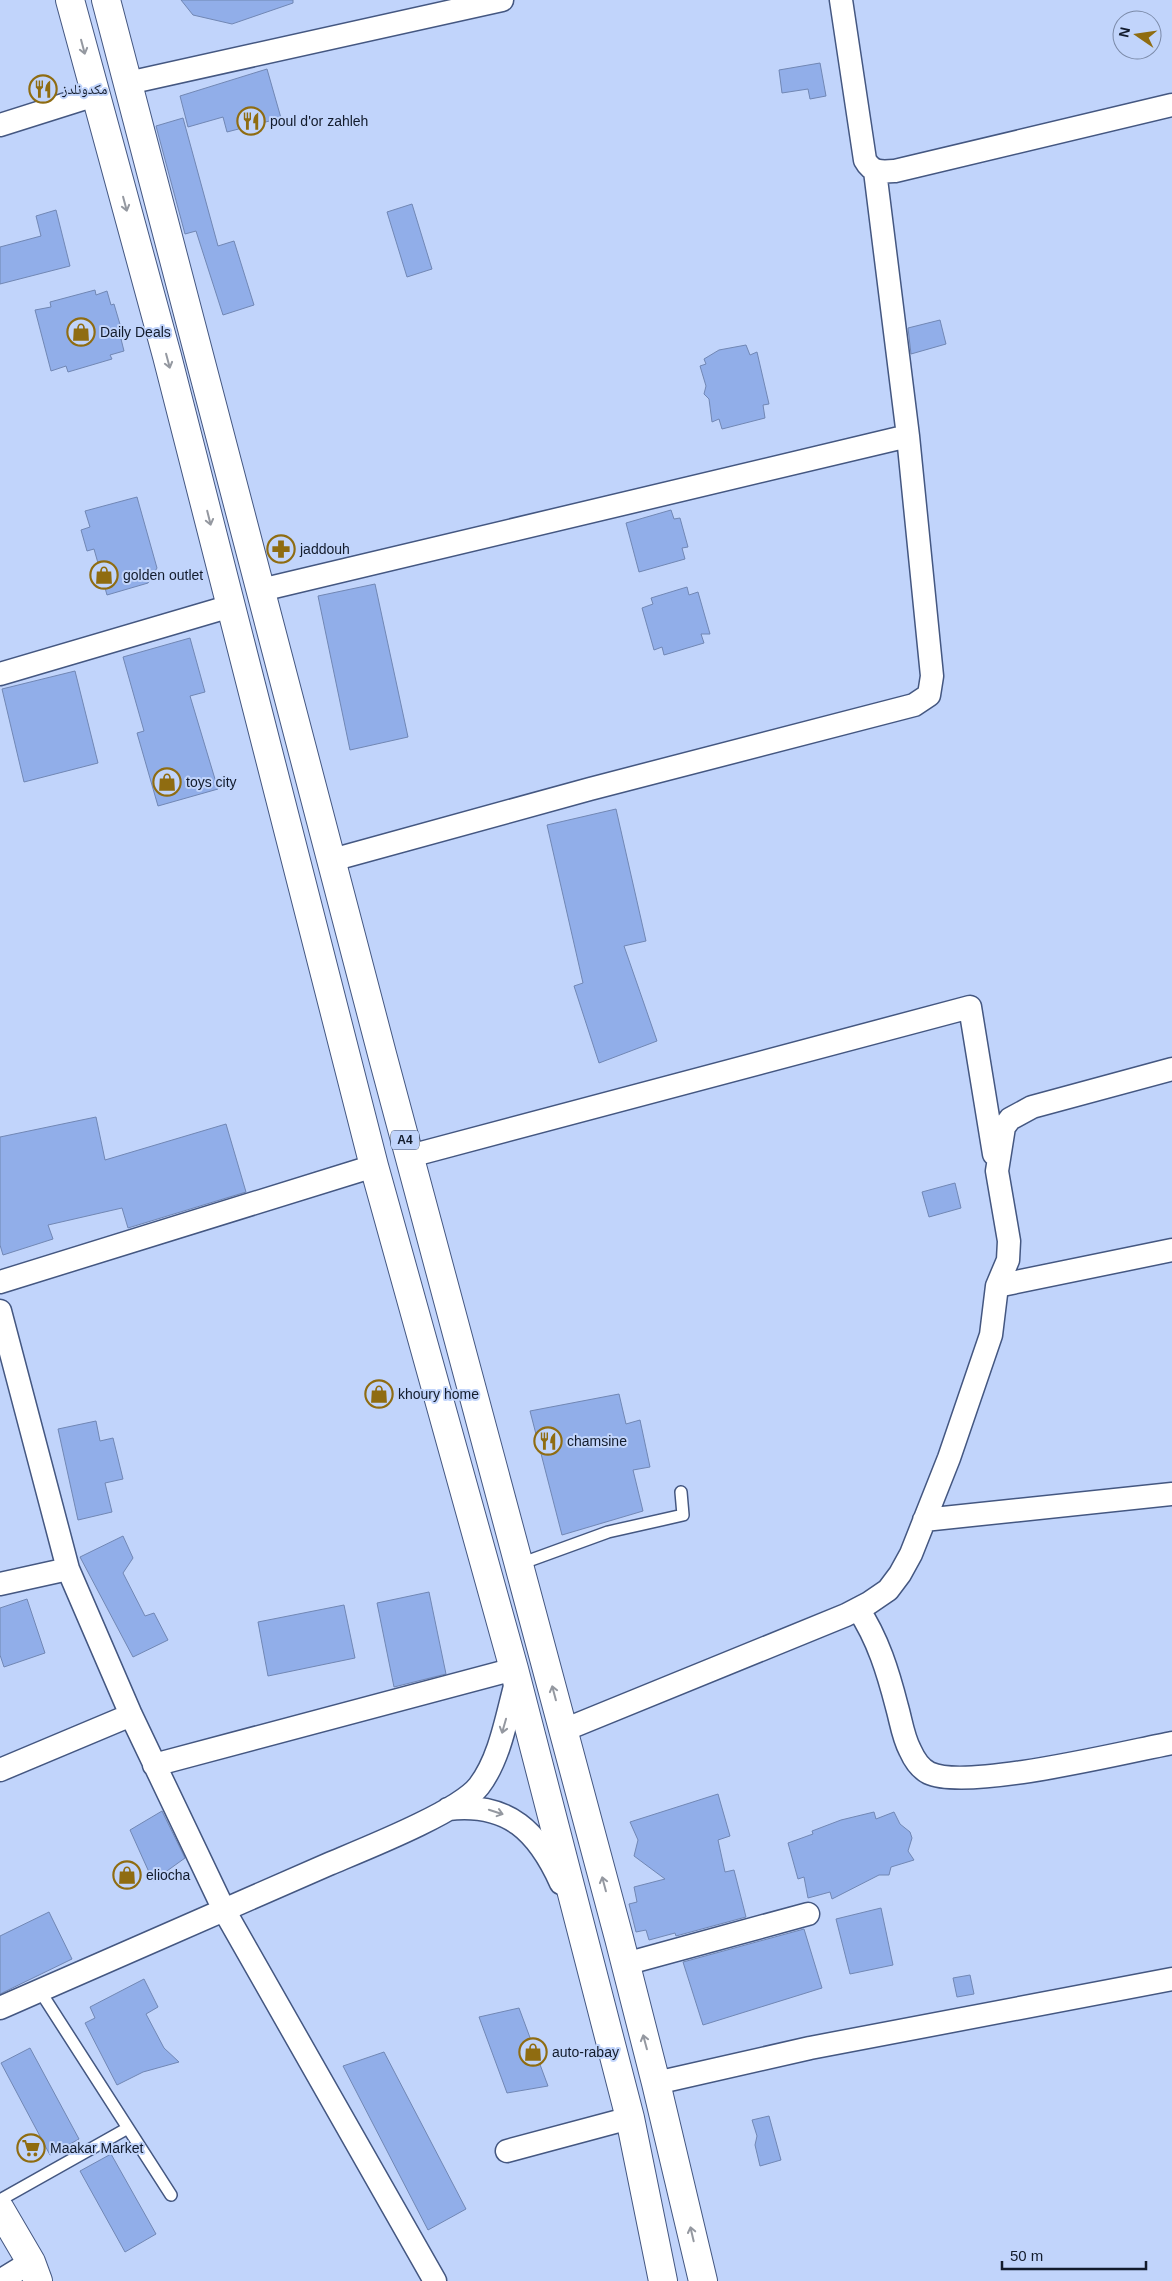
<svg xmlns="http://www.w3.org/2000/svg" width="1172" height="2281" font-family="Helvetica,'Noto Naskh Arabic',sans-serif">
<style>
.building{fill:#91aee9;stroke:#7187b4}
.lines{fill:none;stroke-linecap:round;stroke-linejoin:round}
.service-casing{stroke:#445781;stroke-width:14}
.minor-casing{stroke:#445781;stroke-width:25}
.secondary-casing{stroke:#445781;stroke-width:30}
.trunk-casing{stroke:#445781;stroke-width:30}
.service{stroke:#fff;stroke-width:11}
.minor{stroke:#fff;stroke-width:22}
.secondary{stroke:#fff;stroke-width:28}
.trunk{stroke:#fff;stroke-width:28}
.oneway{stroke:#9498a0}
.labels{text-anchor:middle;stroke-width:4;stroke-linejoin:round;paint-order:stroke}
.shield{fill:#c1d4fb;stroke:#46526a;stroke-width:1}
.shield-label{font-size:12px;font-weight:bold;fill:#121b2c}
.poi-label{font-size:14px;fill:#121b2c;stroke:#c1d4fb;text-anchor:start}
</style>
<rect width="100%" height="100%" fill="#c1d4fb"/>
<path class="building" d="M181,0h112v3l-61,21 -39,-9z
M820,63l6,33 -16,3 -2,-10 -26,4 -3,-23z
M267,69l14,49 -54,14 -4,-15 -35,10 -8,-31z
M183,118l35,128 16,-5 20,64 -31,10 -27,-84 -11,3 -29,-108z
M412,204l20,65 -25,8 -20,-65z
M56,210l14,56 -70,18v-37l41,-11 -5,-20z
M95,290l1,5 11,-4 4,14 3,-1 10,34 -3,1 3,12 -14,4 2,4 -44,13 -2,-6 -15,5 -16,-61 16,-3 -1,-5z
M940,320l6,24 -35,10 -3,-26z
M746,345l4,10 7,-3 12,52 -6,1 2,13 -43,11 -3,-10 -7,3 -3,-23 -5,-5 2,-8 -6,-20 6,-2 -2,-5 15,-9z
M137,497l20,71 -9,15 -41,12 -13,-46 -7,2 -6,-21 9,-3 -5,-16z
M671,510l3,9 6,-1 8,29 -6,1 3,11 -46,13 -13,-49z
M375,584l33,153 -58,13 -32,-154z
M687,587l2,8 9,-3 12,42h-9l3,9 -40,12 -2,-8 -8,3 -12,-42 11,-4 -2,-6z
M190,638l15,54 -15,4 28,93 -60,17 -21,-73 7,-2 -21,-74z
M75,671l23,92 -74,19 -22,-93z
M616,809l30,132 -22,5 33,95 -58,22 -25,-77 9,-3 -36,-158z
M96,1117l9,43 121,-36 20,68 -118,36 -6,-20 -74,17 5,14 -50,16 -3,-10v-108z
M955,1183l6,25 -32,9 -7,-25z
M619,1394l7,30 14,-4 10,47 -17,3 10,41 -81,24 -32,-124z
M96,1421l4,20 13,-3 10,41 -18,4 7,29 -34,8 -20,-91z
M123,1536l10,22 -10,15 22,43 9,-3 14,27 -35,17 -53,-100z
M429,1592l17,82 -52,13 -17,-84z
M27,1599l18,54 -41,14 -4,-12v-47z
M344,1605l11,53 -87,18 -10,-54z
M718,1794l12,42 -12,4 7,32 9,-2 12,47 -70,19 -1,-3 -26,7 -3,-10 -10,2 -7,-28 8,-2 -3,-15 31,-8 -31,-23 4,-16 -8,-18z
M162,1811l23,47 -32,23 -23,-51z
M874,1812l2,7 18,-7 6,12 10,8 2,6 -4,13 6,9 -23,7 -2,8h-10l-47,24 -2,-7 -22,6 -4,-21 -6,2 -10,-36 25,-9 -1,-3 29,-11z
M881,1908l12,57 -43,9 -14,-55z
M49,1912l23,47 -72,35v-58z
M804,1929l18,59 -119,37 -20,-63z
M970,1975l4,19 -17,3 -4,-19z
M144,1979l14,28 -12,7 18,34 15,14 -36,10 -26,13 -32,-62 10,-5 -5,-11z
M519,2008l29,78 -41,7 -28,-76z
M30,2048l49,91 -29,16 -49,-92z
M384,2052l82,157 -38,21 -85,-164z
M769,2116l12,44 -21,6 -5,-21 2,-9 -5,-16z
M111,2154l45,80 -31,18 -45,-81z"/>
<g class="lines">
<g class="service-casing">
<path id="service" d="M520,1564l88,-32 75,-17 -2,-23
M40,1991l131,204
M0,2200l128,-72"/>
</g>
<g class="minor-casing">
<path id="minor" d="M841,0l24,160c7,13 16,12 30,11l277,-66
M128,83l374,-83
M0,125l95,-30
M261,590l647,-154
M0,674l231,-68
M332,860l258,-71 324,-84 15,-10 3,-19 -24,-240 -33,-265
M410,1156l560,-149 24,147
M0,1282l374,-116
M997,1286l175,-36
M0,1311l68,258 63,146 93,195 211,371
M924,1520l248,-26
M0,1584l68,-15
M858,1609c20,30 30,63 39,98 4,14 6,30 13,43 4,9 11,19 19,23 38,18 196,-21 243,-30
M564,1730l282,-115 23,-12 19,-13 12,-16 11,-20 38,-96 42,-123 6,-49 11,-26 1,-19 -12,-70 7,-44 6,-8 22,-12 140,-38
M154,1765l360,-96
M0,1770l131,-55
M448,1809c61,-7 90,23 113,74
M625,1964l183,-50
M0,2008c110,-48 219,-96 329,-144 33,-14 130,-52 150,-78 22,-29 28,-72 38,-107
M656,2083l154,-35 362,-69
M507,2151l123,-33
M0,2281l31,-19"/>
</g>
<g class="secondary-casing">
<path id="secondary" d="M0,2209l31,53 7,19"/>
</g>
<g class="trunk-casing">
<path id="trunk" d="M70,0l97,356 207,810 140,503 116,449 33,163
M106,0l276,1054 237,884 37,145 47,198"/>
</g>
<use href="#service" class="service"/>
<use href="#minor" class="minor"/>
<use href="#secondary" class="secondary"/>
<use href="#trunk" class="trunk"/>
</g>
<defs><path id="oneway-shaft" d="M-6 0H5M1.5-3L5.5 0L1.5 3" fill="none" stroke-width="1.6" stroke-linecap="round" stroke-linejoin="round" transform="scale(1.25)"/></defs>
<g class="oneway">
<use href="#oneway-shaft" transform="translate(83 47) rotate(75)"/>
<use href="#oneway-shaft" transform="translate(125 204) rotate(75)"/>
<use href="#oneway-shaft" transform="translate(168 361) rotate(75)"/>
<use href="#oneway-shaft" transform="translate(209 518) rotate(76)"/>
<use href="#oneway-shaft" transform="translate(554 1693) rotate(-105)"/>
<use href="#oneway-shaft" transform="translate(504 1726) rotate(106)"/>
<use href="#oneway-shaft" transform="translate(496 1812) rotate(18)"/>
<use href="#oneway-shaft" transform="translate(604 1884) rotate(-105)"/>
<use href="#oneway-shaft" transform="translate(645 2042) rotate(-105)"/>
<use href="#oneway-shaft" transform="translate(692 2234) rotate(-103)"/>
</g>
<defs>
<g id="restaurant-ring" transform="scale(1.4375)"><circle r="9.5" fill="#c1d4fb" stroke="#8f6c11" stroke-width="1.5"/><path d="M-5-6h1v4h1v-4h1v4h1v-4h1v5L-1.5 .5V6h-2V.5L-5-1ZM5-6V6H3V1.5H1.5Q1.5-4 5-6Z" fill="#8f6c11"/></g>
<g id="shop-ring" transform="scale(1.4375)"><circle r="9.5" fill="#c1d4fb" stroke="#8f6c11" stroke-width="1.5"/><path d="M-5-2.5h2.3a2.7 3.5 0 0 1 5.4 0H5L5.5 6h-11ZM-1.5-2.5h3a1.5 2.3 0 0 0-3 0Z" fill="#8f6c11"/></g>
<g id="pharmacy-ring" transform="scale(1.4375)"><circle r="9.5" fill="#c1d4fb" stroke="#8f6c11" stroke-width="1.5"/><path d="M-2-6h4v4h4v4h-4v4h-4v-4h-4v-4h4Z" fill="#8f6c11"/></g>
<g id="supermarket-ring" transform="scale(1.4375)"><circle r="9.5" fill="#c1d4fb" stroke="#8f6c11" stroke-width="1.5"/><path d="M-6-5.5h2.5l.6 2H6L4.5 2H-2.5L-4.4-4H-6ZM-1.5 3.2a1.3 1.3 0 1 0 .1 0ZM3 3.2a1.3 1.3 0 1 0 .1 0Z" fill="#8f6c11"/></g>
</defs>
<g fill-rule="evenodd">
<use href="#restaurant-ring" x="43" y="89"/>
<use href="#restaurant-ring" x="251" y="121"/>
<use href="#shop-ring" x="81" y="332"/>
<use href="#pharmacy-ring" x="281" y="549"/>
<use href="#shop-ring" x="104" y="575"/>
<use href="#shop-ring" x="167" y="782"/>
<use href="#shop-ring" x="379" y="1394"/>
<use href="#restaurant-ring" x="548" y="1441"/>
<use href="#shop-ring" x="127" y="1875"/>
<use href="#shop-ring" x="533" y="2052"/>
<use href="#supermarket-ring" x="31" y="2148"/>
</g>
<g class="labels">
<rect class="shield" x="391" y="1130.5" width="28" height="19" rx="4"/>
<g class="shield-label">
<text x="405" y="1144">A4</text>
</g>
<g class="poi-label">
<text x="62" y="94">مكدونلدز</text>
<text x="270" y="126">poul d'or zahleh</text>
<text x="100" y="337">Daily Deals</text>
<text x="300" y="554">jaddouh</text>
<text x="123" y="580">golden outlet</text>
<text x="186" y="787">toys city</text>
<text x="398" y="1399">khoury home</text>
<text x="567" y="1446">chamsine</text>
<text x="146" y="1880">eliocha</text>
<text x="552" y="2057">auto-rabay</text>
<text x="50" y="2153">Maakar Market</text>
</g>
</g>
<g transform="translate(1137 35) rotate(283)"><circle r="24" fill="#c1d4fb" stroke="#7b8aa8"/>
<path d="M0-4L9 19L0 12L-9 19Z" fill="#8f6c11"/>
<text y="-8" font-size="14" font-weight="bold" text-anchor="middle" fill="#121b2c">N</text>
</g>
<path d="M1002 2261v8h144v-8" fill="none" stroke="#121b2c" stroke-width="2.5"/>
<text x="1010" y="2261" font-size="15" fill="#121b2c" stroke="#c1d4fb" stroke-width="4" paint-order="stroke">50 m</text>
</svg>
